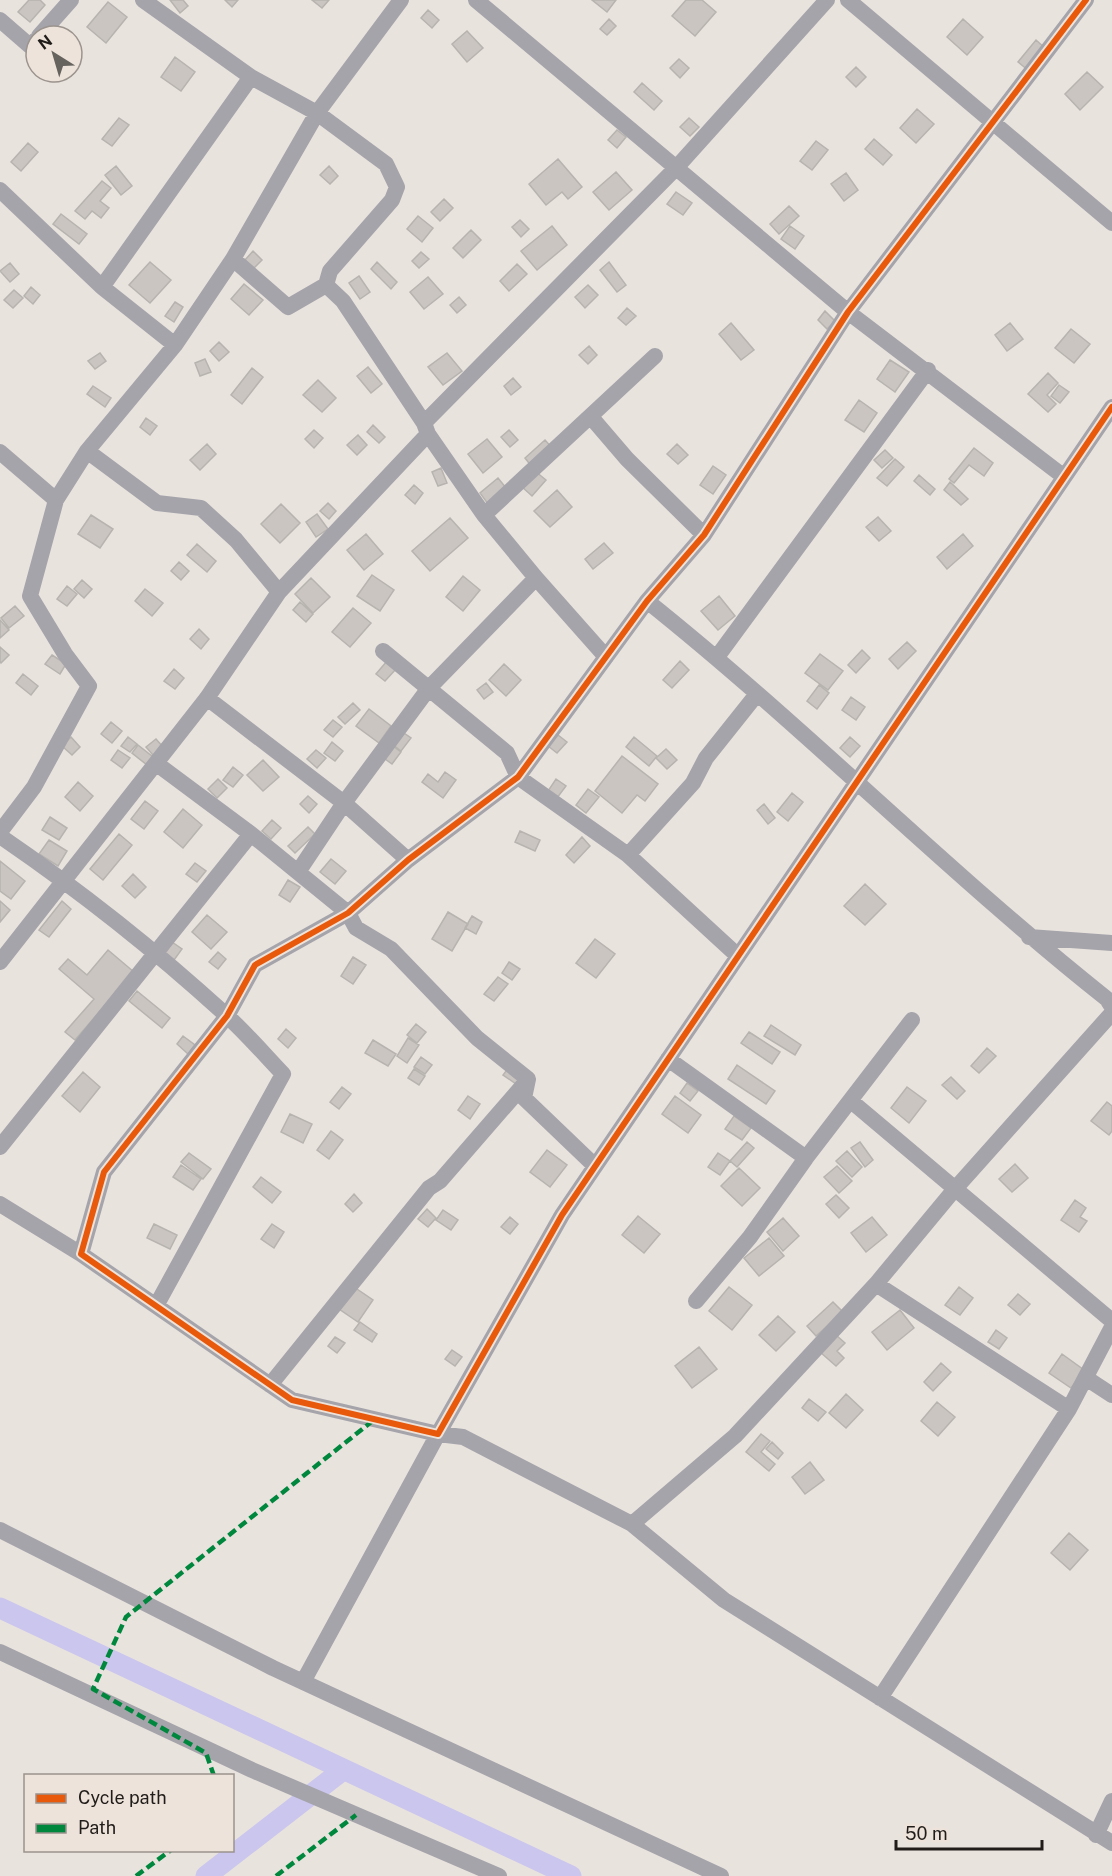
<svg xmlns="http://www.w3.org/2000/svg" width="1112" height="1876" font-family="'Public Sans',sans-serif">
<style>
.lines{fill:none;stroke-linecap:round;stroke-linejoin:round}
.canal{stroke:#cbc6ed;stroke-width:21}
.building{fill:#cac5c1;stroke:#b7b3af;stroke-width:1.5}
.street{stroke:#a5a4ab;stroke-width:16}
.quiet{stroke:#00873e;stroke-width:4.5;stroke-dasharray:9 4.5;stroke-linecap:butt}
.cycleway-casing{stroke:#ede3da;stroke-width:10}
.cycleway{stroke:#e8590c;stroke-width:6}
</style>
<rect width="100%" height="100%" fill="#e9e3de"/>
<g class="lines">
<path class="canal" d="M0,1608l571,268
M206,1876l137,-106"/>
</g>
<path class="building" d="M29,0h11l5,5 -15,17 -12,-10z
M170,0h13l5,6 -8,7z
M225,0h13l-6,7z
M312,0h17l-7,8z
M592,0h24l-9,12z
M686,0h16l14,12 -21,24 -23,-20z
M108,2l19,15 -21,26 -19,-16z
M428,10l11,10 -7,8 -11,-10z
M609,19l7,7 -9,9 -7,-6z
M963,19l20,18 -16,18 -20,-18z
M467,31l16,17 -16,14 -15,-18z
M1036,40l10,9 -17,22 -11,-9z
M175,57l20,15 -14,19 -20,-14z
M679,59l10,9 -9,10 -10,-10z
M856,67l10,10 -10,10 -10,-10z
M1087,72l16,15 -23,23 -15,-16z
M642,83l20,18 -8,9 -20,-18z
M917,109l17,15 -18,19 -16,-15z
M119,118l10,7 -17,21 -10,-7z
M689,118l10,9 -9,9 -10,-9z
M617,130l9,7 -9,11 -9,-8z
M874,139l18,16 -9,10 -18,-16z
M816,141l12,9 -16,20 -12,-9z
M28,143l10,9 -17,19 -10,-9z
M558,159l24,28 -14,12 -6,-7 -16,13 -17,-21z
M116,166l16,20 -11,9 -16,-20z
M329,166l9,10 -8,8 -10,-9z
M616,172l16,18 -23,20 -16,-18z
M846,173l12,17 -14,11 -13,-17z
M102,181l9,7 -11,13 9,7 -8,10 -9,-7 -7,8 -10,-8z
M676,192l16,11 -9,12 -16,-11z
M444,199l9,9 -13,13 -9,-9z
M789,206l10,10 -20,18 -9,-10z
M61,214l26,20 -8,10 -26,-20z
M418,216l15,12 -11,14 -15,-13z
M520,220l9,9 -8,8 -9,-10z
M552,226l15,19 -30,25 -16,-19z
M790,226l14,10 -9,13 -14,-10z
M471,230l10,10 -18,18 -10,-10z
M253,251l9,9 -8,8 -9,-8z
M421,252l8,7 -10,9 -7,-7z
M150,262l21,18 -21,23 -21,-18z
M377,262l20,20 -6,7 -20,-20z
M609,262l17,23 -9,7 -17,-22z
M10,263l9,11 -9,8 -10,-11z
M517,264l10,10 -18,17 -9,-10z
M359,276l11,16 -10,7 -11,-16z
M428,277l15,17 -19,15 -14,-17z
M244,284l19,16 -14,15 -18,-16z
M588,285l10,10 -13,13 -10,-11z
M31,287l9,8 -7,9 -9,-8z
M14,290l9,8 -10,10 -9,-8z
M459,297l7,8 -9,8 -7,-8z
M175,302l8,5 -9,15 -9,-6z
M627,308l9,8 -10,9 -8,-7z
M825,311l10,10 -8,8 -9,-9z
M731,323l23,27 -13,10 -22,-26z
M1010,323l13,16 -16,12 -12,-16z
M1071,329l19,15 -16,19 -19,-15z
M219,342l10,10 -10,9 -9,-10z
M589,346l8,9 -9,9 -9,-9z
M100,353l6,8 -11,8 -7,-8z
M447,353l15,18 -19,14 -15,-18z
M205,359l6,13 -11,4 -5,-13z
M890,360l19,12 -14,20 -18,-13z
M368,367l14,17 -11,9 -14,-17z
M252,368l11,9 -21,27 -11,-9z
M1048,373l10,10 -11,12 9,9 -8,8 -20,-18z
M513,378l8,9 -10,8 -7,-9z
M318,380l18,18 -14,14 -19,-17z
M1059,385l10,7 -9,11 -9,-7z
M93,386l18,12 -6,9 -18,-13z
M859,400l18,13 -13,19 -19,-12z
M146,418l11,8 -7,9 -10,-8z
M373,425l12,12 -6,6 -12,-11z
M314,430l9,8 -9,10 -9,-9z
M509,430l9,10 -8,7 -9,-10z
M358,435l9,10 -10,10 -10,-10z
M487,439l15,18 -19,16 -15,-19z
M545,440l8,9 -21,18 -7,-9z
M207,444l9,10 -16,16 -10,-10z
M677,444l11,11 -10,9 -11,-10z
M974,448l19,15 -9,13 -15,-11 -15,18 -5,-4z
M885,450l8,8 -11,10 -8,-8z
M895,459l9,8 -17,19 -10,-8z
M713,466l13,9 -13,19 -13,-9z
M441,468l6,15 -9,3 -6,-14z
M535,471l11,9 -14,16 -11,-10z
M919,475l16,14 -5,6 -16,-14z
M498,478l8,10 -18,16 -8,-11z
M950,482l18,17 -7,6 -17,-15z
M414,485l9,8 -8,11 -10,-9z
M557,490l15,17 -22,20 -16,-16z
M328,503l8,8 -7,8 -9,-8z
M281,504l19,19 -20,20 -19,-19z
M317,514l11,15 -12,8 -10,-15z
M91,515l22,14 -13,19 -22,-14z
M878,517l13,14 -12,10 -13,-14z
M450,518l18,20 -38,33 -18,-20z
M366,534l17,20 -19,16 -17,-20z
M963,534l10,12 -26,23 -10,-12z
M604,543l9,10 -20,16 -8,-10z
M197,544l19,17 -9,11 -20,-17z
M179,562l10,9 -8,9 -10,-9z
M372,575l22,15 -14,21 -23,-15z
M463,576l17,14 -17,21 -17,-14z
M311,578l19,19 -17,16 -18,-19z
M82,580l10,9 -8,9 -10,-9z
M67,586l10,8 -10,12 -10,-7z
M145,589l18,14 -11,13 -17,-15z
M719,596l16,20 -17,14 -17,-19z
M300,602l13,12 -7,8 -13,-12z
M15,606l9,10 -15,12 -8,-10z
M353,608l18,15 -21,24 -18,-15z
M0,620l9,10 -9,8z
M199,629l10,10 -8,10 -11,-10z
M907,642l9,9 -18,18 -9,-10z
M0,647l9,8 -8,8 -1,-2z
M862,650l8,8 -14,15 -8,-8z
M820,654l23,17 -15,19 -23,-17z
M52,655l14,9 -6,10 -15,-10z
M387,661l9,8 -11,12 -9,-7z
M680,661l9,9 -17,18 -9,-8z
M504,664l17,16 -15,16 -17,-16z
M174,669l10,9 -9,11 -11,-8z
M23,674l15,12 -7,9 -15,-12z
M486,683l7,9 -9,7 -7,-9z
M819,685l10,8 -12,16 -10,-8z
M851,697l14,10 -9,13 -14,-10z
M353,703l7,7 -15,14 -7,-7z
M369,709l22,17 -12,17 -23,-17z
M333,720l9,7 -9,10 -9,-7z
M111,722l11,9 -10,12 -11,-9z
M401,731l10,7 -10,13 -9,-7z
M558,735l9,7 -10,11 -9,-7z
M71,737l9,10 -8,8 -10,-9z
M128,737l9,7 -7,8 -9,-6z
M634,737l23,19 -8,10 -23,-19z
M850,737l10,9 -10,11 -10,-9z
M156,739l7,8 -10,8 -7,-8z
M332,742l11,9 -8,10 -11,-8z
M390,744l11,8 -9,12 -11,-8z
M138,745l15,12 -6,8 -15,-12z
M666,749l11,11 -10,9 -11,-11z
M118,750l12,8 -8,10 -11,-8z
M316,750l10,8 -9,10 -10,-9z
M622,756l36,28 -13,17 -8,-6 -15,18 -27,-22z
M263,760l16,17 -16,14 -16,-16z
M233,767l10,8 -10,12 -10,-7z
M445,772l11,8 -13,18 -21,-16 6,-8 10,8z
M218,779l9,9 -10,10 -9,-9z
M556,779l10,7 -9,12 -9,-7z
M78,782l15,14 -13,15 -15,-14z
M588,789l11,8 -13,16 -10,-8z
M792,793l11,9 -15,19 -11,-9z
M308,796l9,8 -8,9 -9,-9z
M145,801l13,10 -14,18 -13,-10z
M764,804l11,14 -7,6 -11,-14z
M183,809l19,16 -19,23 -19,-16z
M50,817l17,11 -8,12 -17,-10z
M272,820l9,8 -10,11 -9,-8z
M308,827l7,7 -20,19 -7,-7z
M520,831l20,9 -5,11 -20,-9z
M119,834l13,11 -29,35 -13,-11z
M582,837l8,9 -16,17 -8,-8z
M49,840l18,11 -9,15 -19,-12z
M331,859l15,12 -11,13 -15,-12z
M0,861l25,20 -14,18 -11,-8z
M195,863l11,8 -9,11 -11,-8z
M133,874l13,13 -11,11 -13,-12z
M288,880l12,7 -10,15 -11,-7z
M865,884l21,20 -21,21 -21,-19z
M0,901l10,9 -10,12z
M62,901l9,8 -22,28 -10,-7z
M448,912l20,12 -16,27 -20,-12z
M207,915l20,17 -16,17 -19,-17z
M472,916l10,6 -6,12 -11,-6z
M595,939l20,15 -19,24 -20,-15z
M172,942l10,7 -8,11 -9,-6z
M108,950l26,22 -59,68 -10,-8 29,-33 -35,-30 9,-10 19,16z
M218,952l8,7 -8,10 -9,-7z
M353,957l13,8 -13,19 -12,-8z
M509,962l11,7 -8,11 -10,-7z
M498,977l10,7 -14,17 -10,-7z
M137,991l33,27 -8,10 -33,-27z
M416,1024l10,8 -9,11 -10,-8z
M771,1025l30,20 -6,10 -31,-19z
M286,1029l10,9 -8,10 -10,-9z
M749,1032l31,20 -8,12 -31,-21z
M183,1036l12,9 -7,9 -11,-10z
M408,1038l11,7 -12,18 -10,-7z
M373,1040l23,14 -8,12 -23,-13z
M987,1048l9,8 -17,17 -8,-7z
M421,1057l11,8 -7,9 -11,-7z
M737,1065l38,26 -9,13 -38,-25z
M509,1067l12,9 -5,8 -13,-9z
M414,1069l11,7 -6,9 -11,-7z
M83,1072l17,15 -20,25 -18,-16z
M951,1077l14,14 -8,8 -15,-14z
M687,1083l11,8 -8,10 -10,-8z
M342,1087l9,7 -12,15 -9,-7z
M907,1087l19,14 -17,22 -18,-15z
M468,1096l12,8 -10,15 -12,-9z
M675,1096l26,19 -13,18 -26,-19z
M1107,1102l5,4v25l-3,4 -18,-14z
M290,1114l22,10 -9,19 -22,-11z
M734,1116l17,12 -9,12 -17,-11z
M331,1131l12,9 -14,19 -12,-9z
M747,1142l7,6 -17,19 -7,-6z
M860,1142l13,18 -8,7 -14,-19z
M547,1150l20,15 -17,22 -20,-15z
M847,1151l15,16 -10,10 -16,-16z
M189,1153l22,16 -8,10 -22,-17z
M718,1153l12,8 -10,14 -12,-8z
M1015,1164l13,14 -16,14 -13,-13z
M181,1165l20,14 -8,11 -20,-13z
M837,1166l15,15 -13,12 -15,-16z
M739,1168l21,20 -18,18 -21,-20z
M261,1177l20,15 -9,11 -19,-16z
M354,1194l8,9 -9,9 -8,-8z
M836,1195l13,13 -10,10 -13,-14z
M1075,1200l11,8 -6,9 7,4 -8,11 -18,-12z
M427,1209l9,9 -8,9 -10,-8z
M443,1210l15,10 -7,10 -15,-10z
M638,1216l22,18 -16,19 -22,-18z
M510,1217l8,7 -8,10 -9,-7z
M872,1217l15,18 -21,17 -15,-19z
M783,1218l16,18 -16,15 -16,-19z
M154,1224l23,11 -7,14 -23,-11z
M272,1224l12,8 -10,16 -13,-9z
M769,1238l15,18 -25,20 -15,-18z
M354,1287l19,13 -15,22 -19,-13z
M729,1287l23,18 -20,25 -23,-19z
M959,1287l14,11 -13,17 -15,-10z
M1018,1294l12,10 -10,11 -12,-10z
M833,1302l10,10 -27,24 -9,-10z
M900,1310l14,18 -27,22 -15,-18z
M778,1316l17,16 -19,19 -17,-16z
M360,1322l17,12 -5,8 -18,-12z
M996,1330l11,8 -8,11 -11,-7z
M836,1335l9,8 -8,8 7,7 -8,8 -16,-14z
M335,1337l10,6 -8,10 -9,-7z
M699,1347l18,22 -25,19 -17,-22z
M452,1350l10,7 -7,9 -10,-7z
M1062,1354l22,16 -13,18 -22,-15z
M941,1363l10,9 -18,19 -9,-9z
M846,1394l17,16 -17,18 -17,-15z
M809,1399l17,13 -8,9 -16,-13z
M937,1402l18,15 -17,19 -17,-15z
M761,1434l9,7 -9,11 14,12 -6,7 -23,-19z
M772,1442l11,11 -5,6 -12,-10z
M810,1462l14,18 -19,14 -13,-17z
M1069,1533l19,17 -18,20 -19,-17z"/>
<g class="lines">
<path class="street" d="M143,0l108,77 66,36 69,51 11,23 -5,13 -62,71 -4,14 -38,22 -55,-48
M476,0l372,312 215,164
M848,0l264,223
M1086,0l-238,312 -144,223 -57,66 -129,176 -110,83 -60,53 -93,52 -28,51 -123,156 -23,82 211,146 146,34 124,-219 550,-808
M0,20l30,26 6,-6
M39,36l32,-36
M0,190l102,97 73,58
M326,285l17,16 81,122
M102,287l149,-210
M591,417l36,42 77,76
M428,434l56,81 52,63 70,79
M87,451l70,52 44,5 35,32 43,52
M0,452l56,48
M484,515l171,-159
M647,601c159,127 301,272 460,398l5,8
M383,651l124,102 11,24 110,78 110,101
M717,657l211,-287
M207,698l137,105 64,57
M157,764l94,70 97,79 8,15 35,21 86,89 51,41 -4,19 71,68
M0,832l34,-45 55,-101 -24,-32 -35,-58 26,-96 31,-49 88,-106 58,-86 84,-146 84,-113
M0,836c79,54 155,114 226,179 20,18 38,39 57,59l-127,232
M628,855l65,-72 13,-25 51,-64
M298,872l46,-69 85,-115 107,-110
M1029,937l83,6
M0,962l207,-264 72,-106 149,-158 -4,-11 252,-255 151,-168
M668,1059l138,99
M851,1101l261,220
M0,1147l251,-313
M0,1204l81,50
M876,1284l193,125 43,-82
M696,1301l54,-64 56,-79 106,-138
M1086,1378l26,17
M270,1385l159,-197 11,-7 86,-99
M632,1524l103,-88 141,-152 78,-94 158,-177
M0,1530l273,138 448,208
M0,1652l252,118 247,106
M303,1682l135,-248 25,3 169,87 92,76 388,243
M880,1698l189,-289
M1096,1835l16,-34"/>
<path class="quiet" d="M214,1776l-8,-23 -113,-64 33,-72 249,-198
M136,1876l35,-26
M276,1876l80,-61"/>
<g class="cycleway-casing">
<path id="cycleway" d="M1086,0l-238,312 -144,223 -57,66 -129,176 -110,83 -60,53 -93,52 -28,51 -123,156 -23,82 211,146 146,34 124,-219 550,-808"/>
</g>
<use href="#cycleway" class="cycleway"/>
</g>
<rect x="24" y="1774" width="210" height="78" fill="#ede3da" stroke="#9b938d" stroke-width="1.5"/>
<rect x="36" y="1794" width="30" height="9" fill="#e8590c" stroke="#9b938d" stroke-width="1.5"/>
<text x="78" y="1804" font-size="18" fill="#201c19">Cycle path</text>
<rect x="36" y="1824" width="30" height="9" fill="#00873e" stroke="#9b938d" stroke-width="1.5"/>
<text x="78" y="1834" font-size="18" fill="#201c19">Path</text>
<g transform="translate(54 54) rotate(323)"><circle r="28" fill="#ede3da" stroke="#9b938d" stroke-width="1.5"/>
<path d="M0-4.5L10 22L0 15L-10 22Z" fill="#66625e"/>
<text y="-9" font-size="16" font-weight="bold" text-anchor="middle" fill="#201c19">N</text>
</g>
<path d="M896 1840v9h146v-9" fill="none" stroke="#201c19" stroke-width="3"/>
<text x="905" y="1840" font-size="18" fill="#201c19" stroke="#ede3da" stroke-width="4.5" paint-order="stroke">50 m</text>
</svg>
